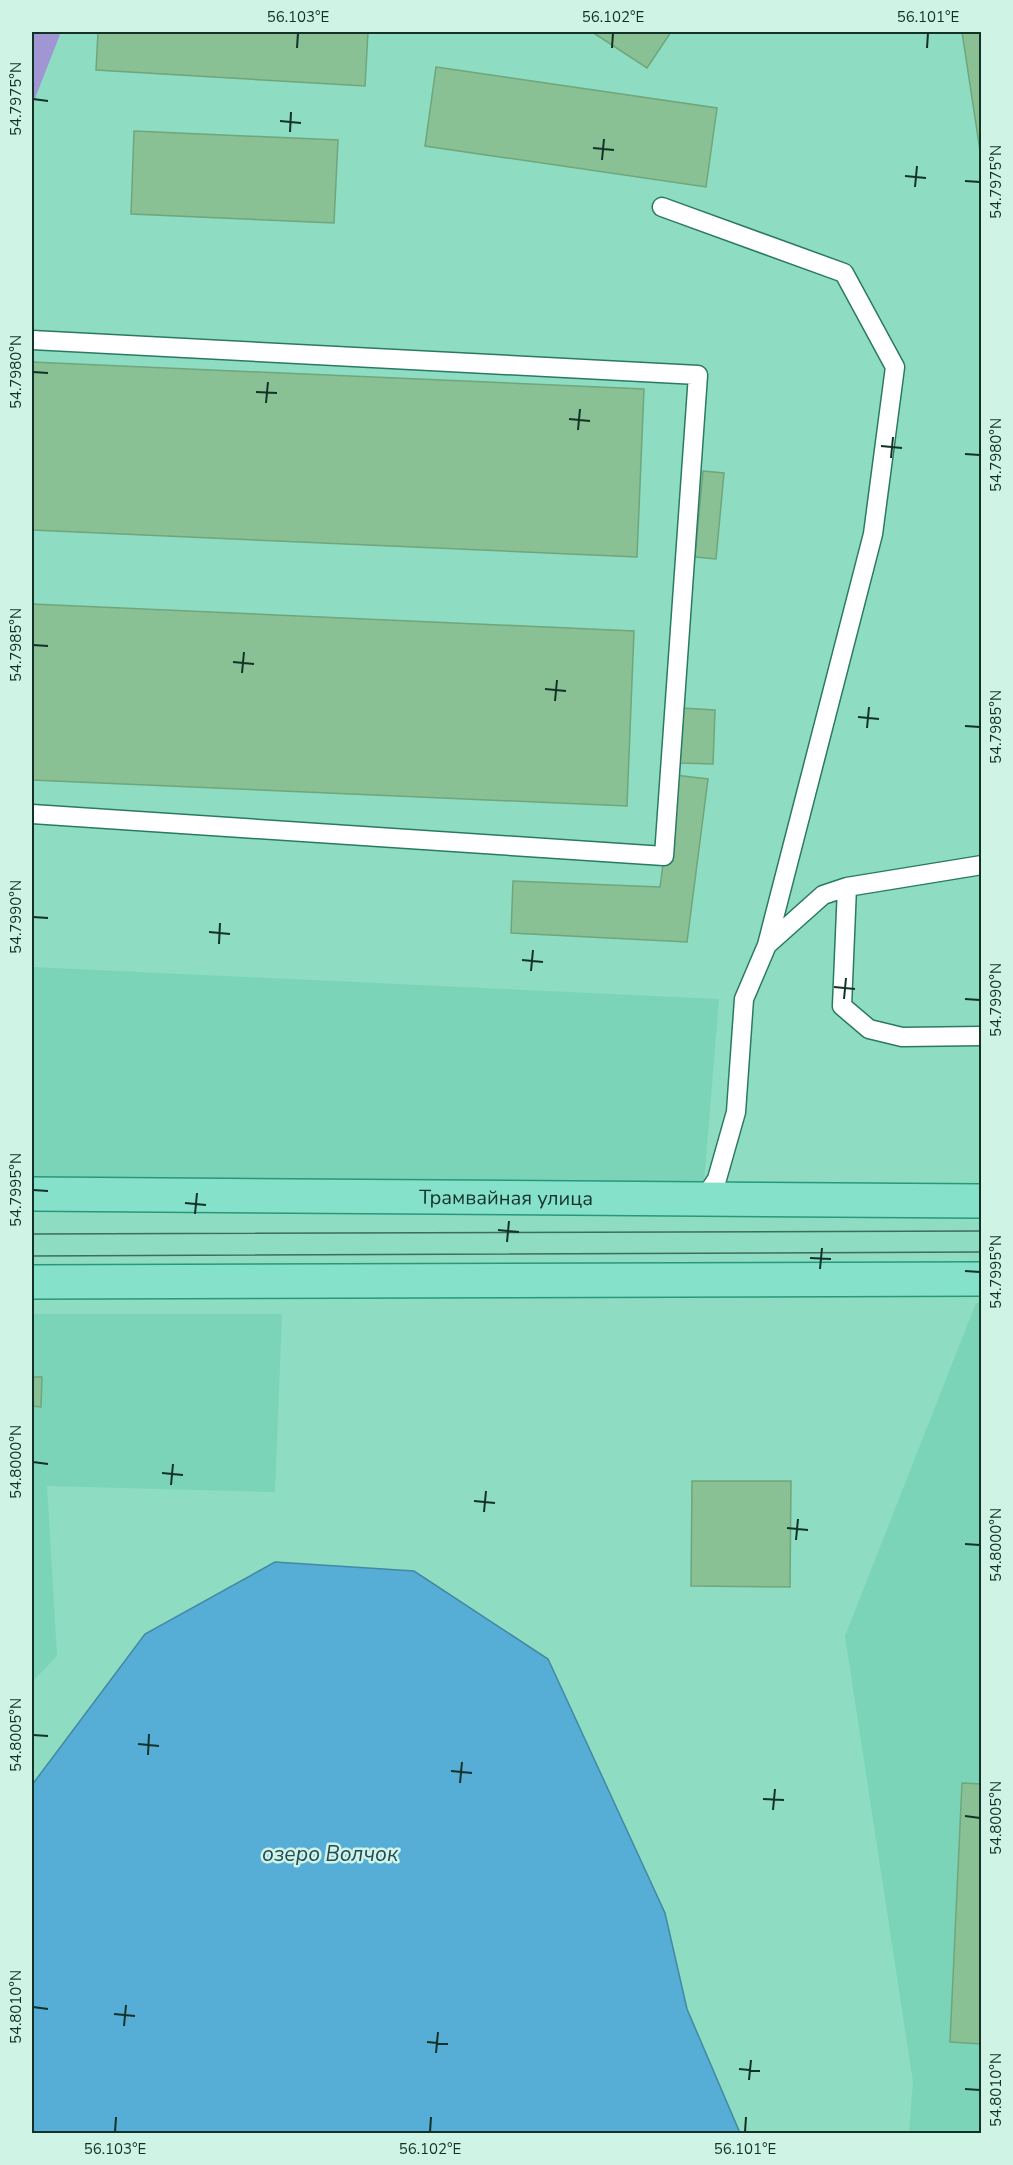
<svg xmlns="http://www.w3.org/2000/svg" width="1013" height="2165" font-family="'Nunito Sans',sans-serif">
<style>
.built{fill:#7bd4b7}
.green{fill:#a096d4}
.water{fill:#56aed7;stroke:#4289a2;stroke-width:1.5}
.building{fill:#89c195;stroke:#6fa67c;stroke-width:1.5}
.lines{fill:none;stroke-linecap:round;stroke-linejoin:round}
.lane-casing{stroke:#2a7a63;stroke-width:21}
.primary-casing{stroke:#29977a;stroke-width:36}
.lane{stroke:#fff;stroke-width:18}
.primary{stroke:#86e1ca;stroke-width:33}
.tram{stroke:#3d6d5d;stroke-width:1.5}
.ticks{fill:none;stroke:#123228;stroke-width:2}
.labels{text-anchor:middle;stroke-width:5;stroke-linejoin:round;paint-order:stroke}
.street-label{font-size:20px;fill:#123228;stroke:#cff4e6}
.water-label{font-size:21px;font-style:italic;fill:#23495b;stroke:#cff4e6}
.neatline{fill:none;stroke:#123228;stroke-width:2}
.ticks-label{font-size:15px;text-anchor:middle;fill:#123228}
</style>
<rect width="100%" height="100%" fill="#8edcc2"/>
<path class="built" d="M32,967l687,32 -15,184h-672z
M976,1303h5v830h-72l4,-51 -68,-446z
M32,1314h250l-7,178 -228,-6 10,170 -25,26z"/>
<path class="green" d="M32,32h29l-29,74z"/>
<path class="water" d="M275,1562l139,9 134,88 117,254 22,96 53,124h-708v-348l113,-151z"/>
<path class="building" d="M98,32h270l-3,54 -269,-16z
M592,32h79l-24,36z
M962,32h20v132z
M436,67l281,41 -11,79 -281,-41z
M134,131l204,9 -4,83 -203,-9z
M32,362l612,27 -7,168 -605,-27z
M703,471l21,2 -8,86 -21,-2z
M32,604l602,27 -7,175 -595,-26z
M682,708l33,2 -2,54 -33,-1z
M675,775l33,4 -21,163 -176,-9 2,-52 147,6z
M32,1377h10l-1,30 -9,-1z
M692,1481h99l-1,106 -99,-1z
M962,1783l20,1v260l-32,-2z"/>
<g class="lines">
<g class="lane-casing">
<path id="lane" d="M662,207l182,66 51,94 -22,167 -106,411
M32,340l666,35 -34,481 -632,-42
M847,887l135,-22
M703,1200l14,-21 19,-67 8,-113 23,-54 56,-50 24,-8 -5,119 27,23 33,8 80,-1"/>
</g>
<g class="primary-casing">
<g id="primary">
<path id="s1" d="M32,1194l950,7"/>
<path d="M32,1282l950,-3"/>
</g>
</g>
<use href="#lane" class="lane"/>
<use href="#primary" class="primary"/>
<path class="tram" d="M32,1234l950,-3
M32,1256l950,-4"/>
</g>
<path class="ticks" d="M297,48l1,-15M612,48l1,-15M927,48l1,-15M33,99l15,2M280,121l21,2M290,132l1,-20M593,148l21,2M602,160l2,-21M905,176l21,2M965,181l15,1M915,187l2,-21M33,372l15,1M256,392l21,1M266,403l2,-21M569,419l21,2M578,430l2,-21M881,446l21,2M965,454l15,1M891,458l2,-21M33,645l15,1M233,662l21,2M242,673l2,-21M545,689l21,2M555,701l2,-21M858,717l21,2M965,726l15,1M867,728l2,-21M33,917l15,1M209,932l21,2M219,944l1,-21M522,960l21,2M531,971l2,-21M834,987l21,2M844,999l2,-21M965,999l15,1M33,1190l15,1M185,1203l21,2M195,1214l2,-21M498,1230l21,2M507,1242l2,-21M810,1258l21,1M820,1269l2,-21M965,1271l15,1M33,1462l15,2M162,1473l21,2M171,1485l2,-21M474,1501l21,2M484,1512l2,-21M787,1528l21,2M796,1540l2,-21M965,1544l15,1M33,1735l15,1M138,1744l21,2M148,1755l1,-21M451,1771l21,2M460,1783l2,-21M763,1799l21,1M773,1810l2,-21M965,1816l15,2M33,2007l15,2M114,2014l21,2M124,2026l2,-21M427,2042l21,2M436,2053l2,-21M739,2069l21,2M749,2080l2,-20M965,2089l15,1M115,2132l1,-15M430,2132l1,-15M745,2132l1,-15"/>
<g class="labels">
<g class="street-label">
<text dy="7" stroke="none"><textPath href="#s1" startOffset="474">Трамвайная улица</textPath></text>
</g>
<g class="water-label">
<text x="330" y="1861">озеро Волчок</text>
</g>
</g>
<rect width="1013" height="2165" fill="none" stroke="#cff4e6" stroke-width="66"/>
<rect x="33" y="33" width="947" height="2099" class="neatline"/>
<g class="ticks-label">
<text x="298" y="22">56.103°E</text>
<text x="613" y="22">56.102°E</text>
<text x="928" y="22">56.101°E</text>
<text transform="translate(16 99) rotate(-90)" y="5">54.7975°N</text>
<text transform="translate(996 182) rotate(-90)" y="5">54.7975°N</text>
<text transform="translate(16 372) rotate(-90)" y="5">54.7980°N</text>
<text transform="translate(996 455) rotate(-90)" y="5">54.7980°N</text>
<text transform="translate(16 645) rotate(-90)" y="5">54.7985°N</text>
<text transform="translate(996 727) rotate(-90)" y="5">54.7985°N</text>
<text transform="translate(16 917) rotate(-90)" y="5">54.7990°N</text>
<text transform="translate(996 1000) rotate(-90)" y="5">54.7990°N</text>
<text transform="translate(16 1190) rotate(-90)" y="5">54.7995°N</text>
<text transform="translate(996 1272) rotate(-90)" y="5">54.7995°N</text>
<text transform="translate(16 1462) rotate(-90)" y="5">54.8000°N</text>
<text transform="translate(996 1545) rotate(-90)" y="5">54.8000°N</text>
<text transform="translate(16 1735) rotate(-90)" y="5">54.8005°N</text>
<text transform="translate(996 1818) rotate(-90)" y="5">54.8005°N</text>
<text transform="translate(16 2007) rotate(-90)" y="5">54.8010°N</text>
<text transform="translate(996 2090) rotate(-90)" y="5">54.8010°N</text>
<text x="115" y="2154">56.103°E</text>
<text x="430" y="2154">56.102°E</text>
<text x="745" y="2154">56.101°E</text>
</g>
</svg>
